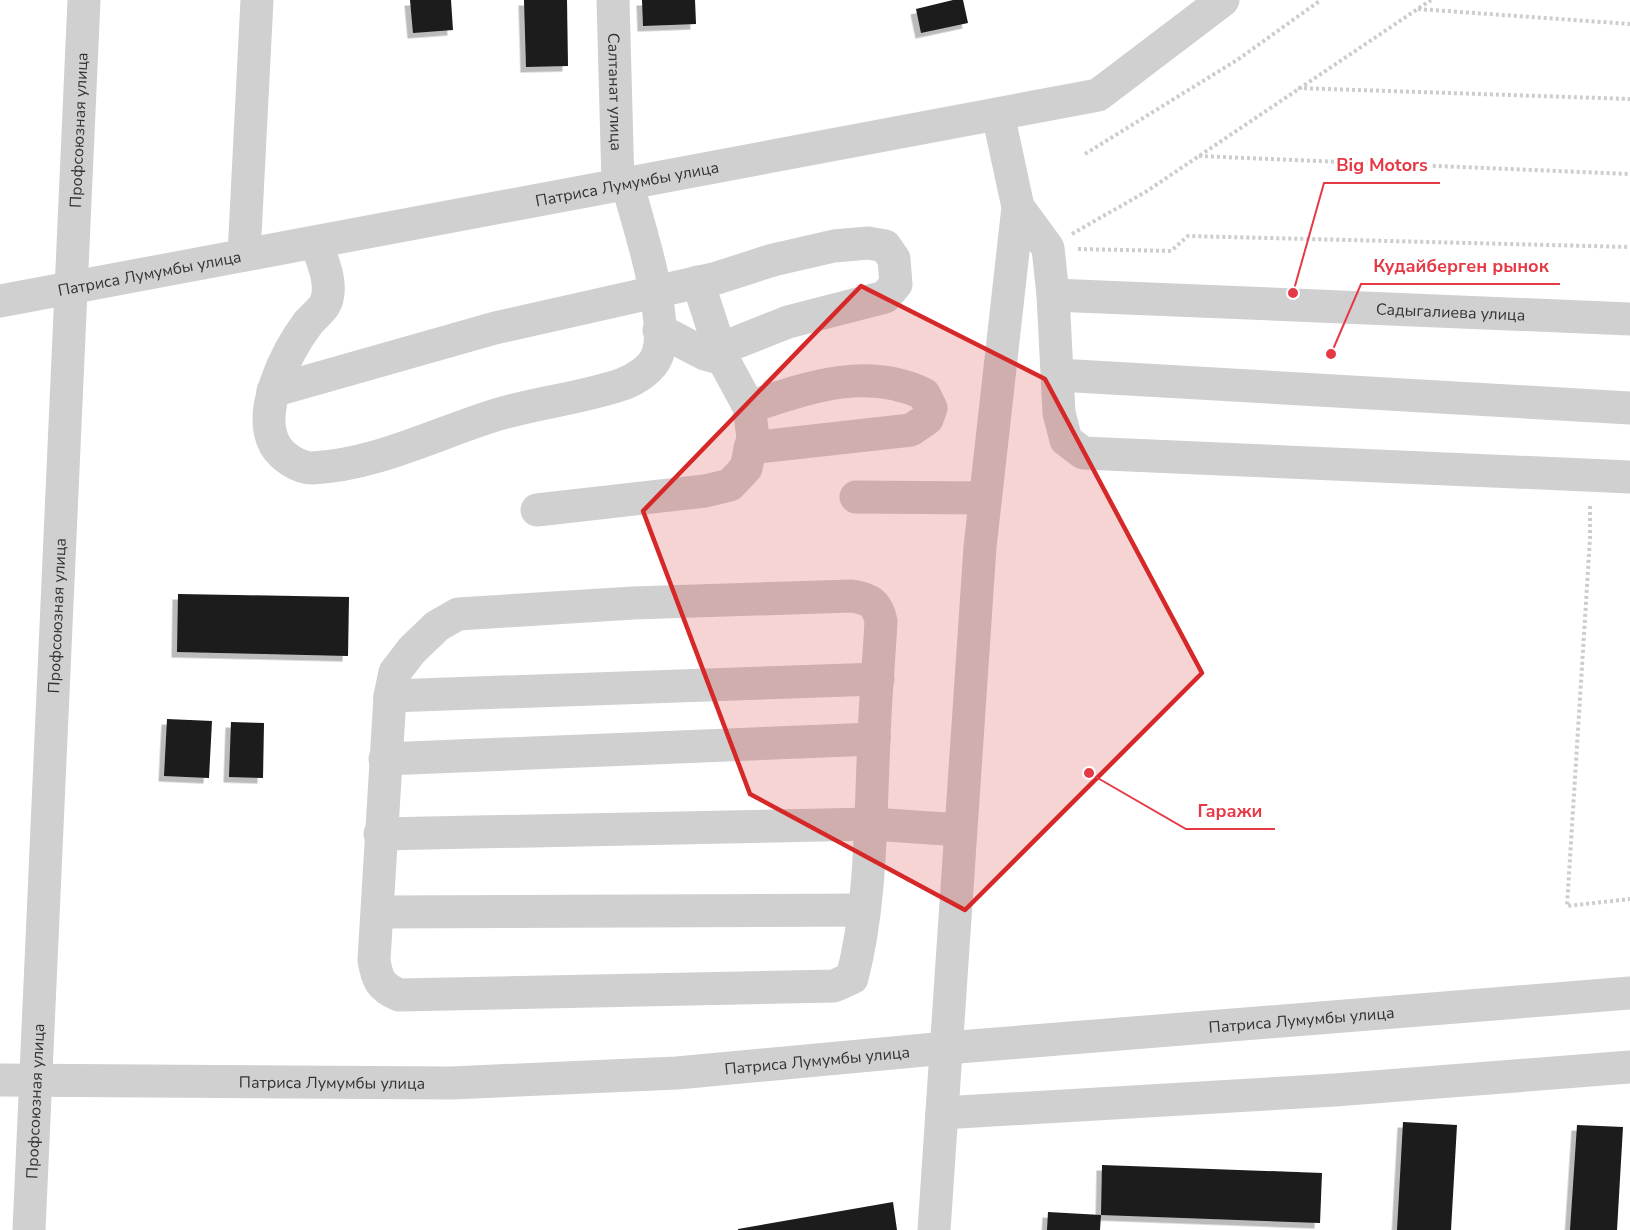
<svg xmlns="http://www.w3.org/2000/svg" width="1630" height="1230" font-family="'Nunito Sans',sans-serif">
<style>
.building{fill:#1a1a1a;filter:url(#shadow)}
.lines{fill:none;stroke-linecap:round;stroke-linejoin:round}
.path{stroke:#cdcdcd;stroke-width:4;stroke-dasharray:3 3;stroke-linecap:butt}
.minor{stroke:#d0d0d0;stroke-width:33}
.marked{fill:#d62828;fill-opacity:0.2;stroke:#d62828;stroke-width:4.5;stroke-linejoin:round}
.labels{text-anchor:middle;stroke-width:6;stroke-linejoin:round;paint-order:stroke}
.street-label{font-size:16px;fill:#333;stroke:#fff}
.leader{fill:none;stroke:#e63946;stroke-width:2}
.callout-dot{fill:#e63946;stroke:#fff;stroke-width:2}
.callout-label{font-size:18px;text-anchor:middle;font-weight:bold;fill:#e63946;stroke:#fff;stroke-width:6;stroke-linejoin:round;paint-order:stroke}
</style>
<defs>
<filter id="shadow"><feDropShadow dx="-5.5" dy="5.5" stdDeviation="0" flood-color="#0004"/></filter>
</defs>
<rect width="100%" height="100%" fill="#fff"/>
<path class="building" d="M410,0h41l2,30 -40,3z
M524,0h43l1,66 -42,1z
M642,0h53l1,24 -53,2z
M953,0h10l5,23 -47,10 -5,-24z
M178,594l171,3 -1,59 -171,-4z
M167,719l45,2 -3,57 -45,-2z
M231,722l33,1 -1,55 -34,-1z
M1403,1122l54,3 -6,105h-54z
M1577,1125l46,2 -6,103h-47z
M1102,1165l220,8 -2,50 -219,-8 -1,15h-53l1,-18 53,3z
M893,1202l4,28h-159v-1z"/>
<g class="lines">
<path class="path" d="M1418,9l212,15
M1298,88l332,11
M1085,154l152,-94 84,-60
M1199,156l431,18
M1072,234l75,-43 284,-191
M1078,249l93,2 17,-15 442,11
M1590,506v32l-23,368 63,-7"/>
<g class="minor">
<path id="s1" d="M613,0l5,184"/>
<path d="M998,114l20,93 30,41 5,47 6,118 7,27 17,13 547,24"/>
<path d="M316,242c6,18 16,39 11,57 -2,9 -13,17 -19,24 -21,28 -52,88 -33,122 7,12 24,23 37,23 65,-3 127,-36 187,-54 41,-12 84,-16 124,-30 13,-5 29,-15 34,-28 14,-33 -20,-137 -30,-173"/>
<path d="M244,255l13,-255"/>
<path d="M698,282l25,77"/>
<path id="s2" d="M1053,295l577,24"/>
<path id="s3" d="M0,301l1098,-206 125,-95"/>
<path d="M1058,375l572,33"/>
<path d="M273,391l222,-63 222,-50 56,-18 61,-14 34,-3 17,3 9,13 2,25 -11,13 -97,25 -68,27"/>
<path d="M749,407c58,-19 117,-41 175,-13l7,14 -4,11 -16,11 -161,18"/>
<path d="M856,497l128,1"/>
<path d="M537,510l168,-19 25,-6 16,-17 7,-31 -4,-30 -26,-48 -18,-5 -46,-24"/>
<path d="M852,596c18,3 25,7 29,25 -2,40 -6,79 -7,119 -4,79 -2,161 -22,238l-18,8 -435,9c-19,-8 -22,-16 -25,-35l16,-264 5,-24 17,-22 25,-24 21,-12 175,-11z"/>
<path d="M390,696l488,-17"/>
<path d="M385,759l489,-20"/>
<path d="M380,834l492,-10 88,6"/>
<path d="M378,912l486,-2"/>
<path id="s4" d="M0,1080l451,3 226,-10 269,-25 684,-55"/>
<path d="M942,1113l393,-23 295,-23"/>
<path id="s5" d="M29,1230l55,-1230"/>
<path d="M934,1230l46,-683 38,-340"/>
</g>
</g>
<path class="marked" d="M861,286l184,93 157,294 -237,237 -215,-116 -107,-283z"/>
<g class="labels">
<g class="street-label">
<text dy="6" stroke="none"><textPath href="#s1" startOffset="92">Салтанат улица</textPath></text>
<text dy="6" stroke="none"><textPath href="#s5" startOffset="1101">Профсоюзная улица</textPath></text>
<text dy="6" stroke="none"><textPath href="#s3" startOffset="638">Патриса Лумумбы улица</textPath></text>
<text dy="6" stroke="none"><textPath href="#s3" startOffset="152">Патриса Лумумбы улица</textPath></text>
<text dy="6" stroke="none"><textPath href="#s2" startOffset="398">Садыгалиева улица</textPath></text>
<text dy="6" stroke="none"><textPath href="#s5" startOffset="615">Профсоюзная улица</textPath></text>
<text dy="6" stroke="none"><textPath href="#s4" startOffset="1304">Патриса Лумумбы улица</textPath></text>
<text dy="6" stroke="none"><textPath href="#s4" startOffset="818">Патриса Лумумбы улица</textPath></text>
<text dy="6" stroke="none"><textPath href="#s4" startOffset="332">Патриса Лумумбы улица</textPath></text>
<text dy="6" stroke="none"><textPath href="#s5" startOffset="129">Профсоюзная улица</textPath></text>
</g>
</g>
<path class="leader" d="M1293 293L1324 183H1440M1331 354L1361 284H1560M1089 773L1186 829H1275"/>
<g class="callout-dot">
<circle cx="1293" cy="293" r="6"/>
<circle cx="1331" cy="354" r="6"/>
<circle cx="1089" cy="773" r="6"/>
</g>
<g class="callout-label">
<text x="1382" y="171">Big Motors</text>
<text x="1461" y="272">Кудайберген рынок</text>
<text x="1230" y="817">Гаражи</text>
</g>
</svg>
